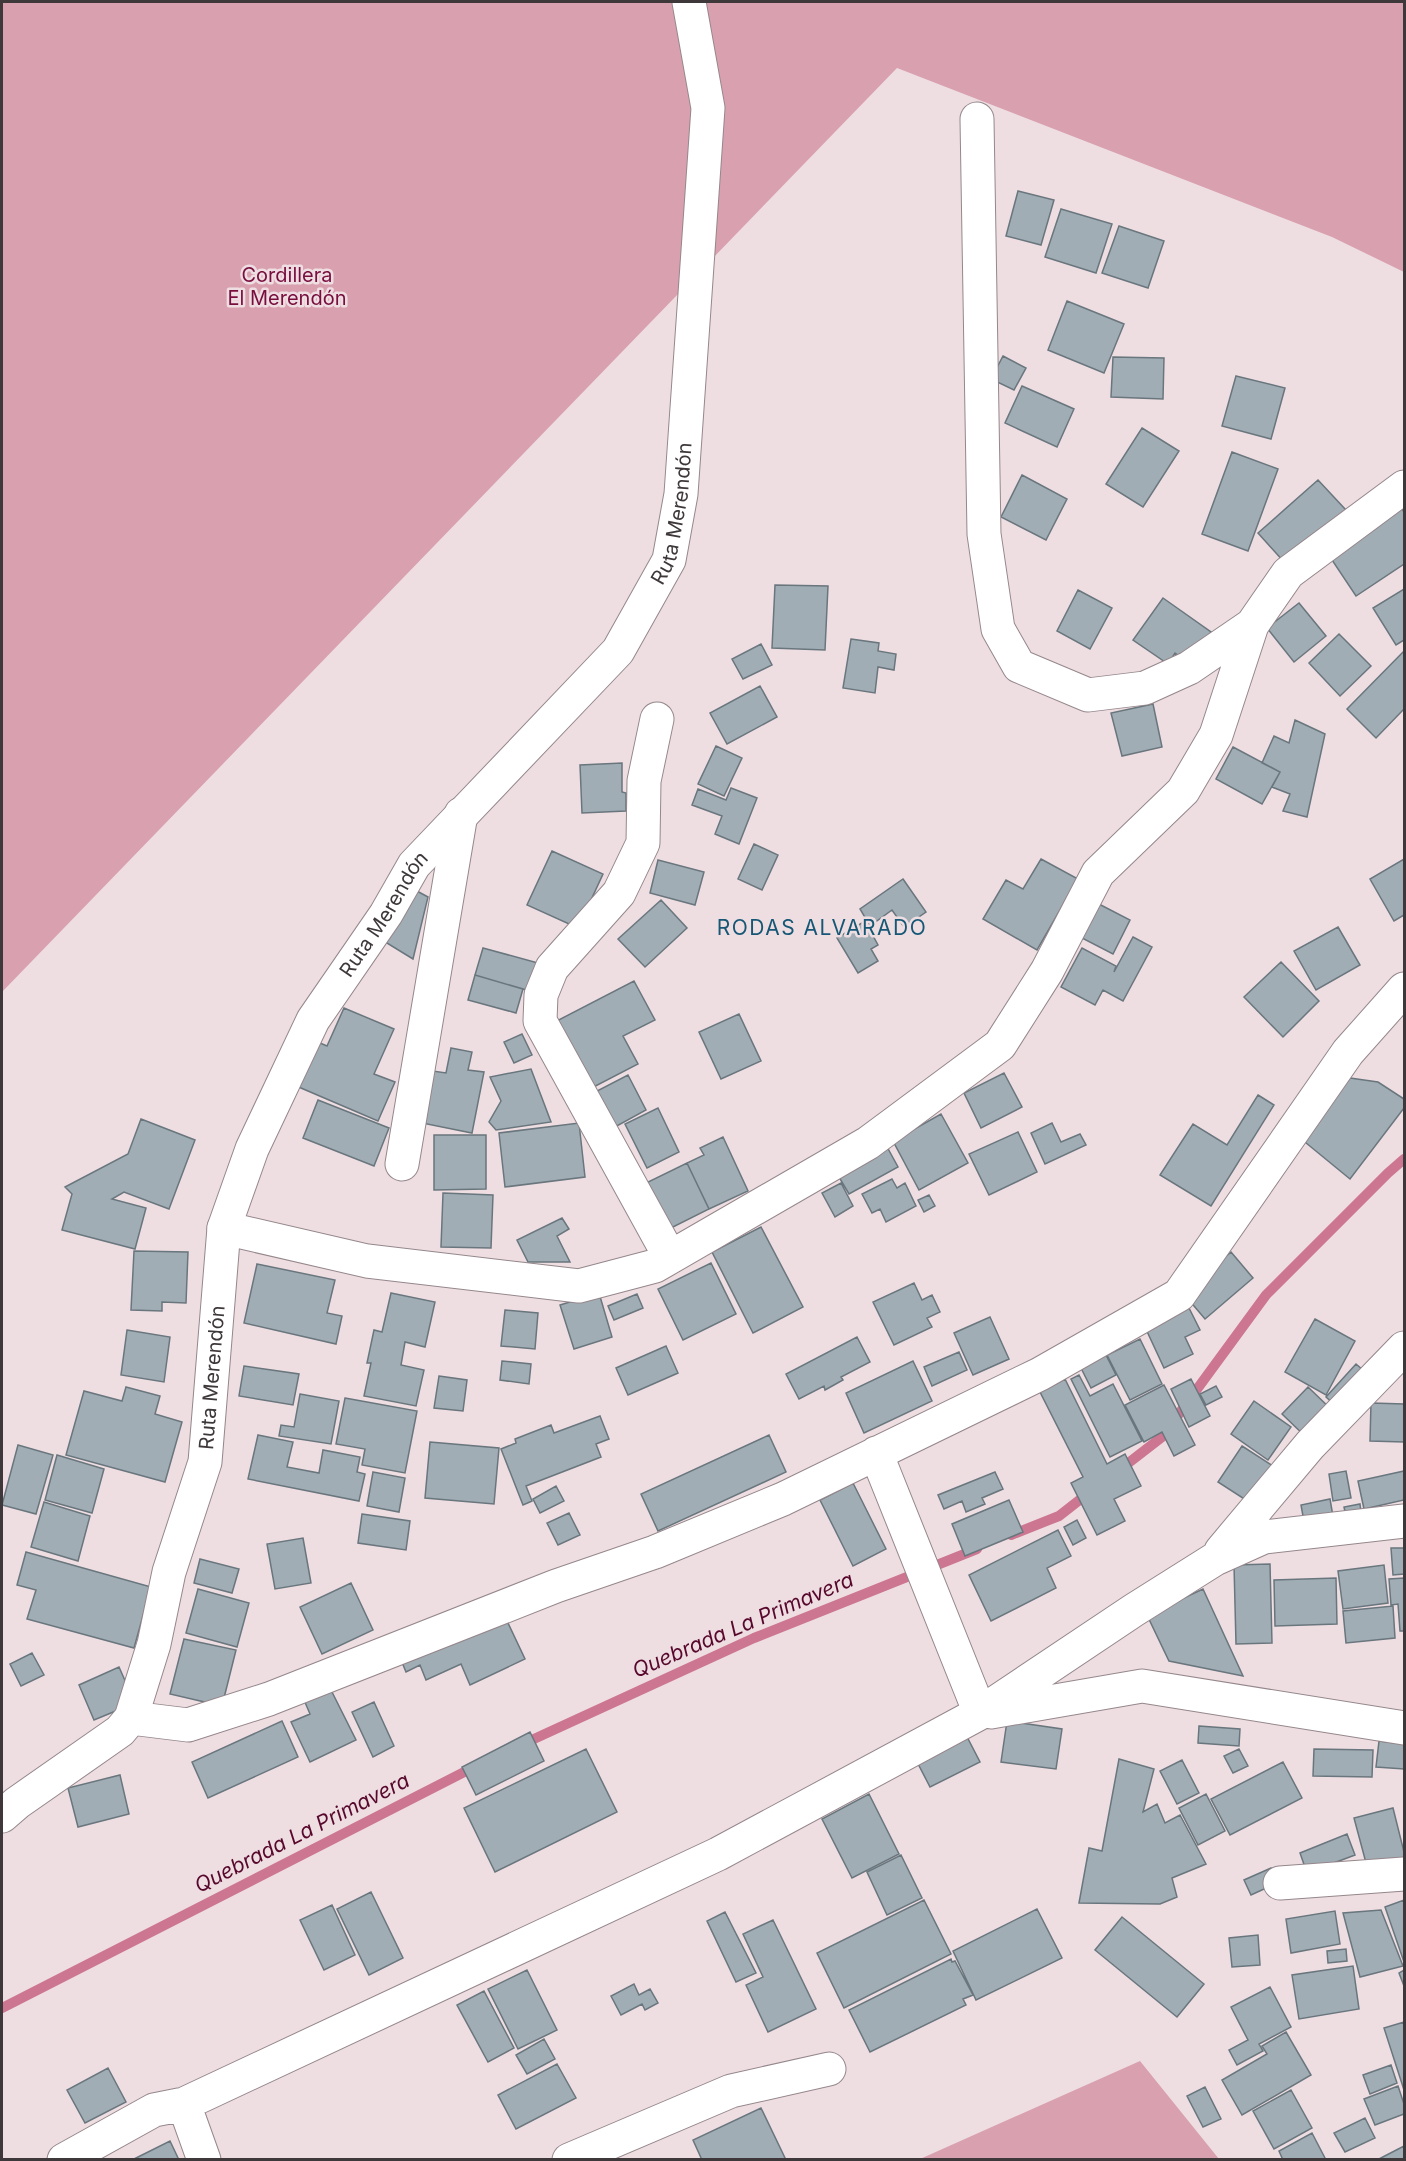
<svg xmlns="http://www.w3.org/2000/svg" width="1406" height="2161" font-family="Inter,sans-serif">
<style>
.green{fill:#d9a0b0}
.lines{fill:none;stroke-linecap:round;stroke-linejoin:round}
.stream{stroke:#cd7691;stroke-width:10}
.building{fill:#a0adb5;stroke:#6a767d;stroke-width:1.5}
.street-casing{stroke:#95878b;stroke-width:35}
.secondary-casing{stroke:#95878b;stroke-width:35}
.street{stroke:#fff;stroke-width:33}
.secondary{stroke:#fff;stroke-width:33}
.labels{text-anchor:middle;stroke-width:5;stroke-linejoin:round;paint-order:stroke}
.park-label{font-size:20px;fill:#780d3e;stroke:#eedee2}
.street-label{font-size:20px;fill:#3e383a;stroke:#eedee2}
.neighbourhood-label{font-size:21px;letter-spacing:1.5px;fill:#165775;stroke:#eedee2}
.water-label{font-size:21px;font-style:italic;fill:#58082c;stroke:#eedee2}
</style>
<rect width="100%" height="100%" fill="#eedee2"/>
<path class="green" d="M2,2h1402v270l-72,-35 -435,-169 -895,924z
M1140,2061l79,98h-299z"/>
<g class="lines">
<path class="stream" d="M1118,1471l44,-34 104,-142 122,-122 16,-14
M1011,1535l48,-19 32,-25
M523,1744l231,-106 223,-89
M2,2008l474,-242"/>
</g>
<path class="building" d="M1018,191l36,9 -13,45 -35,-9z
M1061,209l51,15 -16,49 -51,-16z
M1119,226l45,15 -16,47 -46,-15z
M1067,301l57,23 -20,49 -56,-23z
M1003,356l23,12 -12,22 -23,-11z
M1113,357l51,1 -1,41 -52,-2z
M1236,376l49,12 -14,51 -49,-13z
M1022,386l52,23 -17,38 -52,-24z
M1142,428l37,23 -36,56 -37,-23z
M1232,452l46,17 -30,82 -46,-17z
M1022,475l45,24 -21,41 -45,-23z
M1318,480l28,30 -61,53 -27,-30z
M1401,507l3,5v52l-48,32 -28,-42z
M775,585l53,1 -3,64 -53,-2z
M1404,589v51l-8,5 -23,-37z
M1078,590l34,18 -22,41 -33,-18z
M1163,598l48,34 -22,31 -14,-10 -7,11 -35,-24z
M1299,603l27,33 -32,26 -27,-34z
M1339,634l32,32 -31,30 -31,-33z
M851,639l28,4 -1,8 18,3 -2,16 -16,-3 -3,26 -32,-5z
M761,644l11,21 -29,14 -11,-20z
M1404,651v58l-28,29 -29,-29z
M760,686l17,31 -50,27 -17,-31z
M1153,704l9,43 -40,9 -11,-43z
M1295,720l30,14 -18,83 -24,-6 7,-17 -18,-7 8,-15 -18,-9 12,-27 15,7z
M716,746l26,12 -18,38 -26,-12z
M1233,747l47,25 -18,32 -46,-25z
M622,763v29l4,1v18l-44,2 -2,-48z
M731,788l26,10 -18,46 -24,-10 7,-18 -30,-11 6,-16 28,11z
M754,844l24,11 -16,35 -24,-11z
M552,851l51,23 -25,54 -51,-23z
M1041,859l37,20 -41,71 -54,-31 23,-39 17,9z
M1404,859v56l-10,6 -24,-42z
M658,860l46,12 -9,33 -45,-12z
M903,879l23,33 -22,15 -12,-17 -22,16 -10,-17z
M415,890l13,7 -15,62 -31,-19z
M661,900l26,28 -42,39 -27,-28z
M1095,902l35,18 -17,34 -35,-18z
M865,921l13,24 -7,4 7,12 -20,12 -21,-35z
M1338,927l22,38 -44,25 -22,-39z
M1133,937l19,10 -29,54 -20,-11 -8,15 -34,-18 21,-39 34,18 -2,6z
M483,948l55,15 -8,28 -55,-16z
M1281,962l38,39 -36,36 -39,-40z
M475,975l48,14 -7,24 -48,-13z
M634,981l21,39 -32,16 15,28 -54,28 -35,-67z
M344,1008l50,21 -20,45 21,8 -17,39 -91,-39 19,-45 21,9z
M739,1014l22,47 -40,18 -22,-47z
M522,1034l10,21 -18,8 -10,-21z
M451,1048l21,4 -4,18 16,2 -12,61 -50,-10 11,-52 13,2z
M531,1069l20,53 -55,8 -7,-8 12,-21 -11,-24z
M1004,1073l18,34 -41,21 -17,-35z
M628,1075l18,35 -31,17 -18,-36z
M1350,1078l28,4 26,17v9l-54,71 -50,-41z
M1258,1095l16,10 -63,101 -51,-31 33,-51 34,21z
M318,1100l71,28 -15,38 -71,-28z
M658,1108l21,44 -32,16 -22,-44z
M941,1114l27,49 -49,27 -26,-49z
M141,1119l54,21 -26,69 -45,-17 -12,7 34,9 -11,41 -73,-19 10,-36 -7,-7 63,-33z
M579,1123l6,54 -80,10 -6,-54z
M1052,1123l9,19 19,-8 6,11 -41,19 -14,-31z
M1018,1132l19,40 -48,23 -20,-41z
M434,1135h52v54l-52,1z
M723,1137l25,54 -39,18 -22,-46 17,-8 -4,-7z
M886,1145l12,22 -49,27 -13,-22z
M687,1163l22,46 -40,20 -23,-46z
M892,1179l5,9 8,-5 11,23 -30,16 -6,-13 -8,4 -10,-19z
M841,1183l12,23 -18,11 -13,-24z
M443,1193l50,2 -2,53 -50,-1z
M929,1195l6,11 -11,6 -6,-12z
M562,1218l7,11 -12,7 13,26h-42l-11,-22z
M761,1227l42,80 -50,26 -41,-81z
M134,1251l54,1 -2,51 -24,-1v9l-31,-1z
M1231,1252l22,26 -48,41 -22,-26z
M711,1263l25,51 -53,26 -25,-51z
M257,1264l78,16 -8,33 15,3 -6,28 -92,-21z
M914,1283l8,17 10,-5 8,17 -13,6 5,9 -38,18 -21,-43z
M391,1293l44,9 -10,45 -20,-5 -4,23 23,5 -8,36 -52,-10 7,-33h-4l7,-33 8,2z
M599,1293l13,44 -38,12 -14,-44z
M637,1294l6,14 -29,12 -6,-14z
M1188,1306l12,24 -15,7 8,17 -29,14 -19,-41z
M505,1310l33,3 -3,36 -34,-3z
M990,1317l19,42 -36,16 -19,-42z
M1315,1319l40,22 -29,54 -41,-23z
M127,1330l43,7 -6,45 -43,-7z
M857,1337l13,25 -29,15 2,3 -18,10 -1,-4 -25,13 -13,-25z
M1140,1339l22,45 -32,16 -23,-45z
M666,1346l12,27 -50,22 -12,-27z
M1102,1347l14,28 -25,13 -14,-28z
M959,1352l8,18 -35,16 -8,-19z
M502,1361l29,3 -2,20 -29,-4z
M913,1361l19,40 -68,32 -18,-40z
M1356,1364l14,12 -30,34 -14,-13z
M244,1366l55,8 -6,31 -54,-9z
M1079,1375l11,21 23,-12 29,57 -32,16 -39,-78z
M439,1376l28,4 -4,31 -29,-3z
M1065,1379l42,85 18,-10 16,32 -27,13 11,22 -28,14 -26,-52 12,-6 -43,-85z
M1191,1379l19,37 -21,11 -18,-38z
M1164,1385l31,60 -21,11 -12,-24 -18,10 -19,-37z
M1216,1386l6,11 -16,8 -6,-11z
M126,1387l34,9 -5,18 27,8 -17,60 -99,-27 18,-64 38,10z
M1308,1387l27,26 -26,27 -27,-26z
M300,1394l39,7 -8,43 -52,-8 2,-11 13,2z
M345,1398l72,13 -12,62 -43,-8 3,-16 -29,-5z
M1254,1401l37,26 -23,33 -37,-26z
M1371,1403l33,1v38l-34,-1z
M600,1416l9,23 -13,5 5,13 -75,29 6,15 -9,4 -22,-56 15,-6 -1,-4 36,-14 3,8z
M258,1435l35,7 -6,25 32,6 4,-23 37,7 -3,15 8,2 -6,27 -111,-22z
M769,1435l17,37 -128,59 -17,-37z
M430,1442l69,6 -5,56 -69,-6z
M18,1445l35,10 -17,59 -34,-9z
M1242,1446l34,22 -24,36 -34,-22z
M57,1455l47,14 -12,44 -47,-13z
M1346,1471l5,27 -18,3 -4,-27z
M1404,1471v29l-40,9 -6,-28z
M373,1472l32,6 -6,34 -32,-6z
M995,1472l8,17 -21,9 3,6 -19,8 -4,-11 -18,8 -6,-14z
M853,1483l33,66 -33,17 -33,-66z
M556,1486l8,15 -24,12 -7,-14z
M1330,1499l4,23 -29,5 -4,-22z
M1009,1500l14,32 -58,24 -13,-32z
M44,1502l46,14 -12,45 -47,-14z
M1360,1504l1,8 -14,9 -3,-14z
M569,1513l11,22 -22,10 -11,-22z
M362,1514l48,7 -4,29 -48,-7z
M1077,1520l9,18 -13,7 -9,-18z
M1058,1530l13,26 -24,12 9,20 -65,33 -22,-46z
M303,1538l8,45 -36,6 -8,-45z
M1391,1548h13v26l-11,1z
M26,1552l125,35 -17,61 -107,-29 9,-29 -19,-5z
M200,1559l39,10 -7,24 -38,-10z
M1270,1564l2,79 -36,1 -2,-79z
M1384,1565l4,38 -45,6 -5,-38z
M1336,1578l1,46 -62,2 -1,-46z
M1404,1578v53h-4l-2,-27 -7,1 -2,-26z
M351,1583l22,47 -51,24 -22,-47z
M198,1589l51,14 -12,44 -51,-14z
M1203,1589l40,87 -74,-15 -22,-46z
M1393,1606l2,32 -49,5 -3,-32z
M507,1621l18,38 -55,26 -9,-21 -35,16 -6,-15 -14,7 -7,-17z
M184,1639l52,11 -14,56 -52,-12z
M32,1653l12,22 -23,11 -11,-22z
M119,1667l16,36 -41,17 -15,-35z
M330,1688l26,52 -46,22 -19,-40 19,-8 -6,-14z
M374,1702l20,44 -21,11 -21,-45z
M282,1721l16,36 -90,41 -16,-36z
M1007,1721l55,8 -6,40 -55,-7z
M1199,1726l41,3 -1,17 -41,-3z
M964,1731l16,31 -50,25 -16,-31z
M530,1732l14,29 -68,34 -14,-28z
M1379,1741l25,3v25l-28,-2z
M586,1749l31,63 -122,60 -31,-64z
M1239,1749l9,17 -15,7 -9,-17z
M1314,1749l59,1 -1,27 -59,-1z
M1119,1759l35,10 -11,43 14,-8 8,19 15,-8 26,49 -34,14 5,19 -17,7 -81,-1 10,-55 13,3z
M1182,1760l17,33 -22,11 -17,-33z
M1283,1762l19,36 -72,37 -19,-36z
M120,1775l9,39 -51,13 -10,-39z
M869,1794l30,60 -47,24 -30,-59z
M1206,1794l19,37 -27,14 -19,-37z
M1393,1808l11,44v13l-35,9 -15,-56z
M1347,1834l8,21 -48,18 -7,-20z
M901,1855l21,43 -35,17 -20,-43z
M1271,1868l6,15 -26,12 -7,-15z
M371,1892l32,66 -34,17 -32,-66z
M924,1900l27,54 -107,54 -27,-55z
M1404,1900v62l-19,-55z
M332,1905l23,50 -31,15 -24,-50z
M1037,1909l25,49 -86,42 -23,-49z
M1381,1910l22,56 -43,11 -17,-64z
M1335,1911l5,33 -49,9 -5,-34z
M725,1912l31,61 -20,9 -29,-61z
M1122,1917l82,67 -27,33 -82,-67z
M773,1920l43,89 -48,23 -22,-47 17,-8 -20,-43z
M1258,1935l2,30 -28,2 -3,-29z
M1346,1949l1,12 -19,2 -1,-12z
M951,1959l1,3 3,-1 18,34 -10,4 3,6 -96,47 -21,-42z
M1353,1966l6,43 -60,10 -7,-44z
M527,1970l30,60 -39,19 -30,-60z
M1404,1970v16l-5,-13z
M634,1984l5,11 11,-6 8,14 -13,7 -3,-6 -21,11 -10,-19z
M1270,1987l21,40 -32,17 4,7 -26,14 -8,-15 19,-10 -17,-33z
M484,1991l30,57 -26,14 -31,-57z
M1404,2022v68l-20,-62z
M1286,2032l25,43 -69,40 -20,-35 45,-26 -5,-8z
M544,2039l11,20 -28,15 -11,-19z
M557,2064l19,34 -60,31 -18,-34z
M1391,2065l6,18 -27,11 -7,-19z
M108,2068l18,34 -41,21 -18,-33z
M1398,2086l6,18v10l-29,11 -11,-26z
M1205,2087l16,32 -18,8 -16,-31z
M1291,2090l21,38 -38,21 -21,-38z
M761,2108l25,52h-84l-9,-20z
M1365,2118l10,20 -30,14 -11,-19z
M1312,2133l14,27h-43l-4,-9z
M170,2141l9,19h-47z
M1404,2146v14h-27z"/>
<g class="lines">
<g class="street-casing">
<path id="street" d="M977,119l7,415 14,95 21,37 69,29 57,-7 44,-20 63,-43
M657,719l-13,62 -1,62 -24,50 -67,75 -11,27 -1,26 130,236
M402,1164l59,-350
M224,1228l143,33 212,25 76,-20 213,-123 132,-98 47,-74 51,-98 85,-82 33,-56 36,-110 36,-52 116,-86
M876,1453l104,260
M1221,1551l89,-106 94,-97
M991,1712l151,-26 262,42
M131,1718l57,7 81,-26 287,-113 99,-34 128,-53 257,-125 139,-79 169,-243 56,-63
M1280,1883l124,-9
M184,2104l20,56
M64,2160l90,-50 30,-6 534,-250 262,-141 154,-103 81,-51 49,-22 140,-16
M569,2160l162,-69 98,-22"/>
</g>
<g class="secondary-casing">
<g id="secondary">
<path id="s1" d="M2,1816l15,-13 103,-72 11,-13 23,-74 15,-72 36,-110 19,-234 28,-79 61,-129 73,-106 28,-49 204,-214 51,-91 12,-66 27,-386 -19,-106"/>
</g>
</g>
<use href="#street" class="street"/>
<use href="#secondary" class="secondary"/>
</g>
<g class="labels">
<g class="park-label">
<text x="287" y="282">Cordillera<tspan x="287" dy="23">El Merendón</tspan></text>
</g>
<g class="street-label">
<text dy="7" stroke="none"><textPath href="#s1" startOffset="1522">Ruta Merendón</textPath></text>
<text dy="7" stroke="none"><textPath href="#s1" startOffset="1018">Ruta Merendón</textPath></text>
<text dy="7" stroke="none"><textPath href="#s1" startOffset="514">Ruta Merendón</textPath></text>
</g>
<g class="neighbourhood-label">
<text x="822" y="935">RODAS ALVARADO</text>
</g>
<g class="water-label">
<text transform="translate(743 1625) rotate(-23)" y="7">Quebrada La Primavera</text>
<text transform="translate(302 1833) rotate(-27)" y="7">Quebrada La Primavera</text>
</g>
</g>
<rect width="1406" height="2161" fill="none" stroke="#3e383a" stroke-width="6"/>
</svg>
